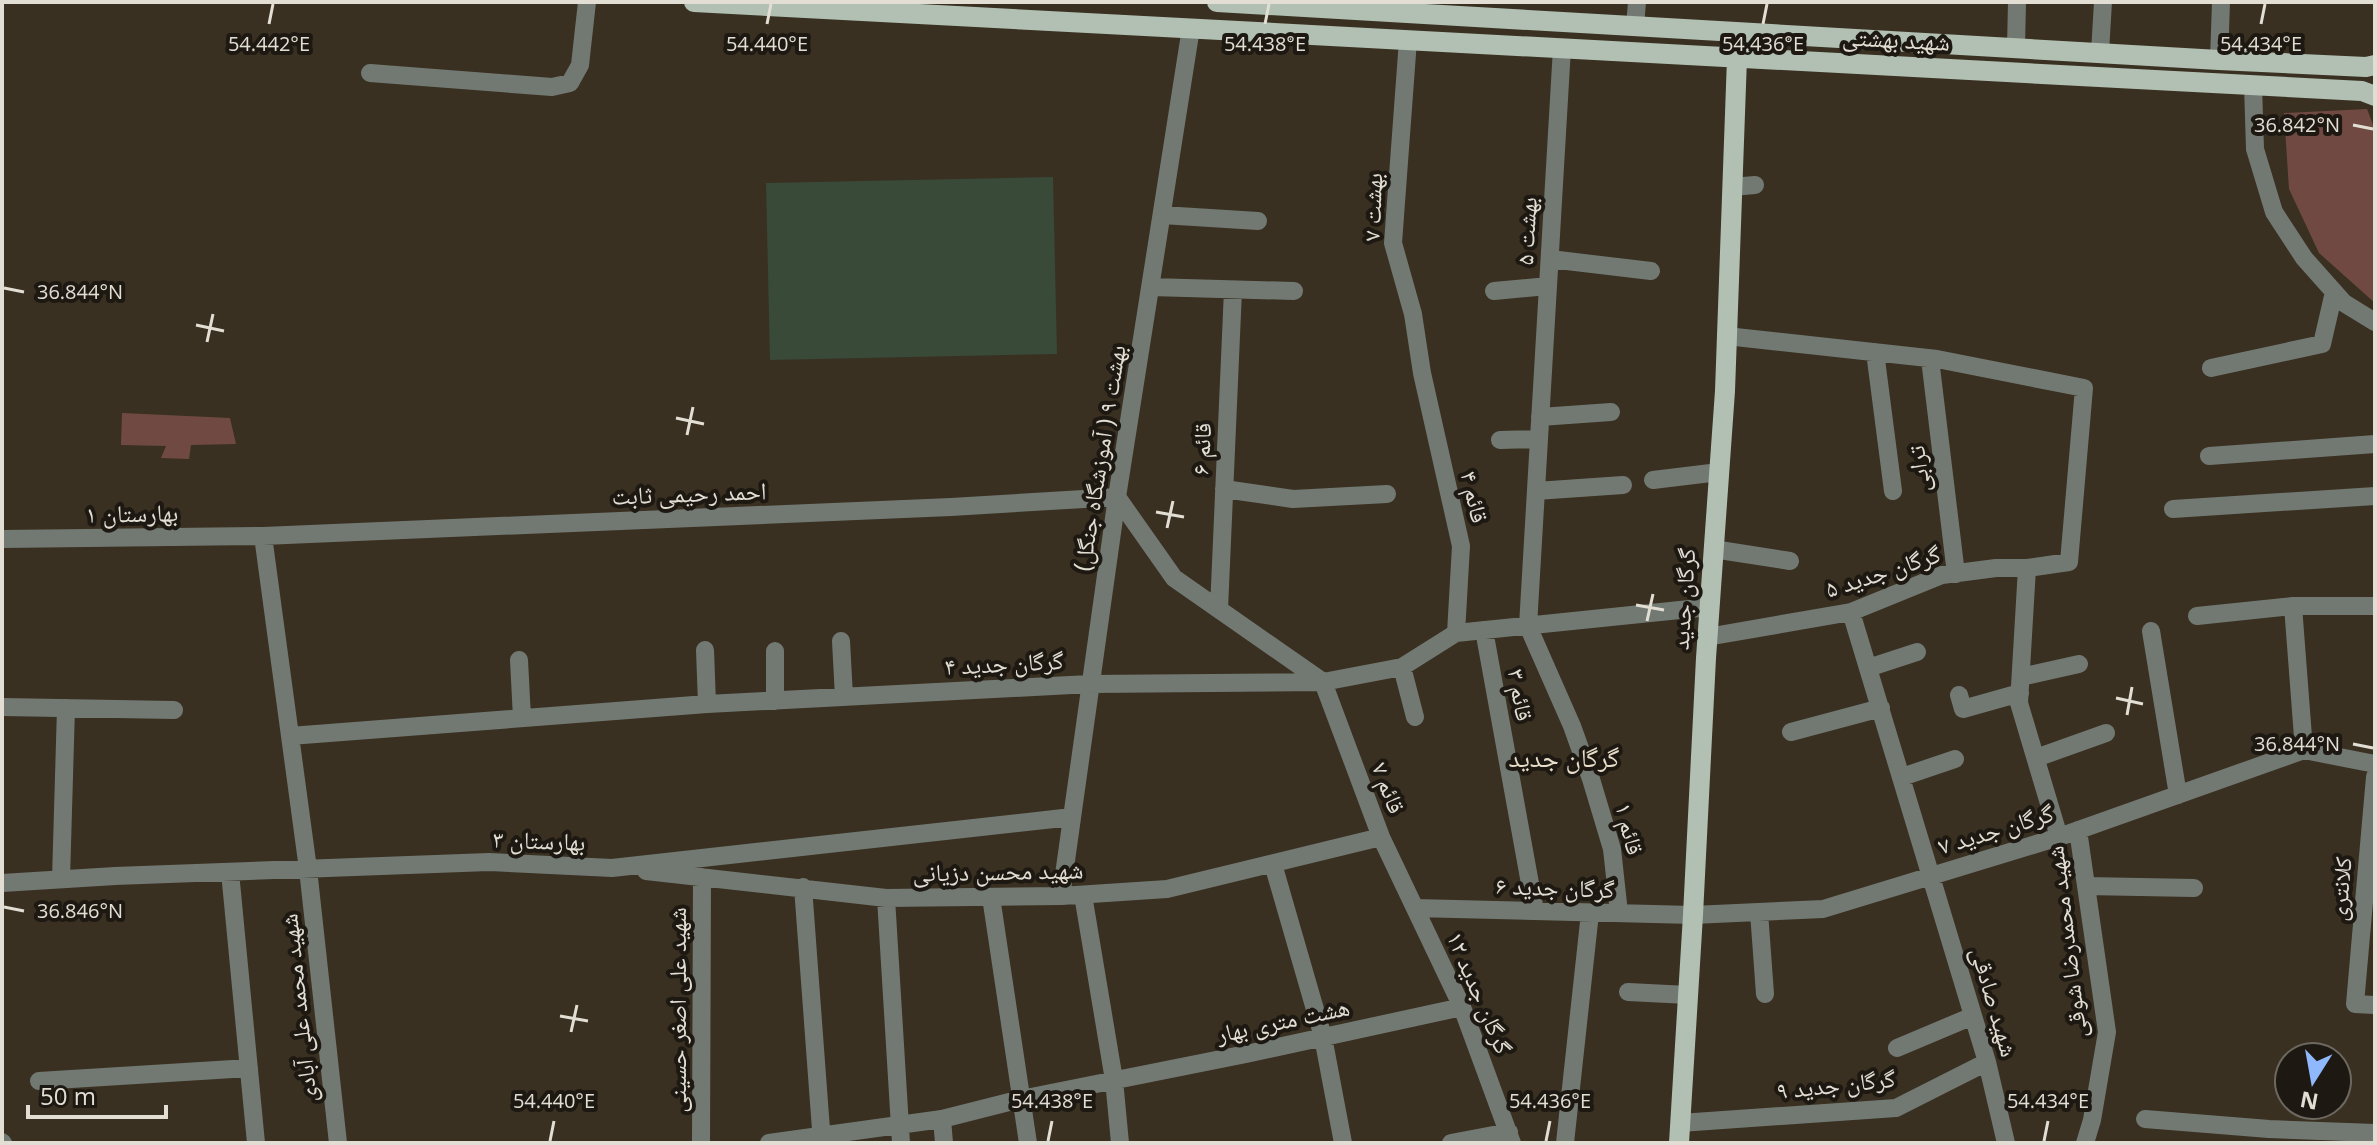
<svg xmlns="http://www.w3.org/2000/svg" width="2377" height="1145" font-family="'Open Sans','Noto Naskh Arabic',sans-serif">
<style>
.green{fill:#394a38}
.building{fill:#704a42}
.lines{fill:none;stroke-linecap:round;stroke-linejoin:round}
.minor{stroke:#727973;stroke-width:18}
.major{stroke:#b1c0b3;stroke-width:20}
.ticks{fill:none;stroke:#e3ded4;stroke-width:3}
.labels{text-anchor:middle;stroke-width:8;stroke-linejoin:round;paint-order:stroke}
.street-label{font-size:24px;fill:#e3ded4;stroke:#1d1912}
.neighbourhood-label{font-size:26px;fill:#e8ddc9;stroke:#1d1912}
.ticks-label{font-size:20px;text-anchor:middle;fill:#e3ded4;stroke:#1d1912;stroke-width:8;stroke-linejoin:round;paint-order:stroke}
</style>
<rect width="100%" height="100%" fill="#393021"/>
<path class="green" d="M1053,177l4,177 -287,6 -4,-177z"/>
<path class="building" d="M2367,109l8,21v173l-56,-50 -30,-64 -5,-76z
M122,413l108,5 6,26 -45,1 -2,14 -28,-1 5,-12 -45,-1z"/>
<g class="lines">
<path class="minor" d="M1635,26l2,-24
M1408,40l-15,203 20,71 9,59 39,173 -5,87
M2016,47l1,-45
M1562,48l-34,578 44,100 19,53 21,70 7,64
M2100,52l3,-50
M2219,60l2,-58
M370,73l182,14 18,-4 10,-18 7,-63
M2253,85l2,64 19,63 30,46 40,45 31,19
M1732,187l23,-2
M1162,215l96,6
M1550,259l101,12
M1151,287l143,4
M1494,291l54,-5
M1875,352l18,139
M1930,359l26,215
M2211,368l111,-24 12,-52
M1540,417l71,-5
M1500,440l39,-1
M2209,456l166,-12
M1653,480l66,-8
M1224,489l69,10 94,-5
M1536,491l87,-6
M2173,509l202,-13
M263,536l45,333 30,274
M2,539l261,-3 688,-29 166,-10 57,81 149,104
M1713,549l77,12
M2027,568l-8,135 40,134
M2293,606l11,144
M1219,609l14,-319
M1851,612l136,450 19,81
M2197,616l96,-10h81
M1484,630l51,281
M2151,631l27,164
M1707,637l144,-25 91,-37 54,-7h31l42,-6 15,-174 -147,-29 -211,-23
M841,641l3,56
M705,650l2,54
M775,651v50
M519,660l3,58
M1402,667l13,50
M1868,668l49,-16
M2021,677l58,-13
M1323,682l58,155 81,170 50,136
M1959,695l4,14 57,-16
M2,707l172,3
M1791,732l90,-24
M290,736l417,-32 383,-20 233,-2 79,-15 54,-34 253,-26
M2304,750l71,14
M2036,758l70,-25
M1902,777l53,-18
M2375,777l-20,227 20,1
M2078,830l29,202 -15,88 -7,23
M1273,864l50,173 20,106
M646,871l240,27 175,-2 106,-7 214,-52
M230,872l26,271
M61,879l5,-171
M2,883l113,-7 374,-14 123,6 460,-51
M2086,886l108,2
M803,887l19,256
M1083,895l31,185 6,63
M1061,896l56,-399 74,-469
M991,897l37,246
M886,898l15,245
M1415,908l278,7 130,-6 236,-72 245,-87
M1759,912l6,82
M1628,992l60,3
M1897,1048l76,-32
M39,1081l210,-13
M942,1119l2,24
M2145,1119l124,10 106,4
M1680,1123l216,-15 91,-46
M2,1142l1,1
M701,1143l1,-266
M769,1143l173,-24 79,-20 225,-45 216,-47
M1451,1143l58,-11
M1565,1143l25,-230"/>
<path class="major" d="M694,2l1668,89 13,5
M1217,2l1002,58 147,7 9,-2
M1679,1143l14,-228 13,-257 19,-267 12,-333"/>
</g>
<path class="ticks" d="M269,24l4,-20M767,24l4,-20M1265,24l4,-20M1763,24l4,-20M2261,24l4,-20M2353,125l20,4M4,288l20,4M196,325l28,6M207,342l6,-28M676,418l28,6M687,435l6,-28M1156,512l28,5M1167,528l6,-27M1636,605l28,5M1647,621l6,-27M2116,698l27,6M2127,715l5,-28M2353,744l20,4M4,907l20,4M560,1016l28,5M571,1032l6,-27M550,1141l4,-20M1048,1141l4,-20M1546,1141l4,-20M2044,1141l4,-20"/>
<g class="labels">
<g class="street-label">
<text transform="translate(1896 40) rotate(3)" y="8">شهید بهشتی</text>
<text transform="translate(1373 207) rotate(-88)" y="8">بهشت ۷</text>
<text transform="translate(1527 231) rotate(-87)" y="8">بهشت ۵</text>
<text transform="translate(1202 449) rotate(-87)" y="8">قائم ۶</text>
<text transform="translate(1100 458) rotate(-81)" y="8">بهشت ۹ ( آموزشگاه جنگل)</text>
<text transform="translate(1919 469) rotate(-97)" y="8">ترابی</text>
<text transform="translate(689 494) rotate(-2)" y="8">احمد رحیمی ثابت</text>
<text transform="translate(1474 497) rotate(77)" y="8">قائم ۴</text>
<text transform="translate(132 514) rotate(-1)" y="8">۱ بهارستان</text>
<text transform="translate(1883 572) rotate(-18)" y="8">گرگان جدید ۵</text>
<text transform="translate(1684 599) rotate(-86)" y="8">گرگان جدید</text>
<text transform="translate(1004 664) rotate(-3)" y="8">گرگان جدید ۴</text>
<text transform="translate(1520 695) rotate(80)" y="8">۳ قائم</text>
<text transform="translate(1388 788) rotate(69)" y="8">۷ قائم</text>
<text transform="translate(1629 829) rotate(76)" y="8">۱ قائم</text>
<text transform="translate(1996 830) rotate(-17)" y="8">گرگان جدید ۷</text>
<text transform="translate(539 841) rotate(2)" y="8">بهارستان ۳</text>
<text transform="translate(998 872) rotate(-1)" y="8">شهید محسن دزیانی</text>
<text transform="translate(1555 888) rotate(2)" y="8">گرگان جدید ۶</text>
<text transform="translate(2341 889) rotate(-85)" y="8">کلانتری</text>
<text transform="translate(2067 942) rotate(-97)" y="8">شهید محمدرضا شوقی</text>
<text transform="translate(1479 993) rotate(67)" y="8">گرگان جدید ۱۲</text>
<text transform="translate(1994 1002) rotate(74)" y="8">شهید صادقی</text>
<text transform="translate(299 1008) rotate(-96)" y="8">شهید محمد علی آبادی</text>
<text transform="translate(678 1010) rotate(-90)" y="8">شهید علی اصغر حسینی</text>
<text transform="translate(1283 1021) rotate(-12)" y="8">هشت متری بهار</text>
<text transform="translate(1836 1085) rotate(-6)" y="8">گرگان جدید ۹</text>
</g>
<g class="neighbourhood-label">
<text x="1564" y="767">گرگان جدید</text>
</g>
</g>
<g class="ticks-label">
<text x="269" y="51">54.442°E</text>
<text x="767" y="51">54.440°E</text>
<text x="1265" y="51">54.438°E</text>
<text x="1763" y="51">54.436°E</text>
<text x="2261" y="51">54.434°E</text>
<text x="2297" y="132">36.842°N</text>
<text x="80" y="299">36.844°N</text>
<text x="2297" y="751">36.844°N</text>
<text x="80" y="918">36.846°N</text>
<text x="554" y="1108">54.440°E</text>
<text x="1052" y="1108">54.438°E</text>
<text x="1550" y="1108">54.436°E</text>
<text x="2048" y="1108">54.434°E</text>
</g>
<rect width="2377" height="1145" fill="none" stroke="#e3ded4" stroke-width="8"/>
<g transform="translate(2313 1081) rotate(191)"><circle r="38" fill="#1d1912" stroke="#6c6860" stroke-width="2"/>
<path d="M0-6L14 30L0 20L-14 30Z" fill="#8fb8fd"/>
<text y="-12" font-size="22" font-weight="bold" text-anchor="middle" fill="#e3ded4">N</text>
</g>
<path d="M28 1105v12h138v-12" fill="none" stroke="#e3ded4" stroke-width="4"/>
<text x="40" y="1105" font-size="24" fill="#e3ded4" stroke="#1d1912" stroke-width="6" paint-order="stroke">50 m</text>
</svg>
